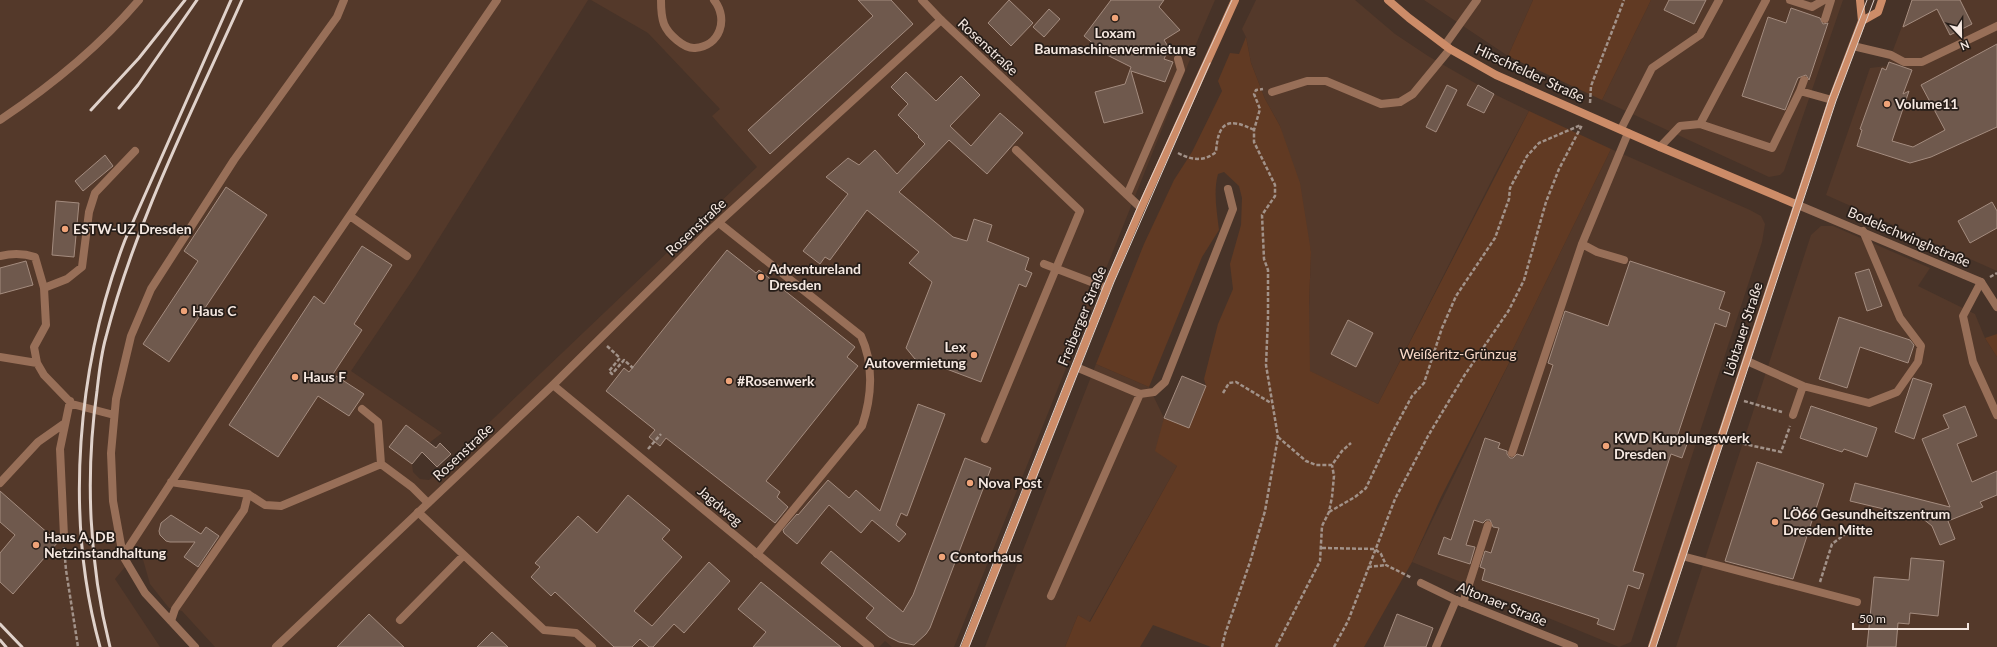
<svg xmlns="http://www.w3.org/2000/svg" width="1997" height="647" font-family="Lato,sans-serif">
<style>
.built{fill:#54392a}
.green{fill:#613a23}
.building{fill:#6f594d;stroke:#a48c7f}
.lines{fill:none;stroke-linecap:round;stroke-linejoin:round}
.path{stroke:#a29289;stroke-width:2.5;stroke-dasharray:4 2;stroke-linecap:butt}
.lane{stroke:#986f58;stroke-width:8}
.street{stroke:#986f58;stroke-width:8}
.secondary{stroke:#cd8c68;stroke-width:8}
.tram{stroke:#e0d2cb;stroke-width:1}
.rail{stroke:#e0d2cb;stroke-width:3}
.poi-dot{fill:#efa378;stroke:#261d18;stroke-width:1.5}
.labels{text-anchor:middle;stroke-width:3.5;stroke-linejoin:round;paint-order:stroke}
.poi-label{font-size:14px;font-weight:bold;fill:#f5e8e1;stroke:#261d18;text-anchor:start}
.street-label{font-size:14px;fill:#f5e8e1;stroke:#261d18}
.park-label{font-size:14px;fill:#fadac9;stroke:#261d18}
</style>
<rect width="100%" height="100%" fill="#473328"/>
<path class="built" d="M0,0h588l-172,275 -65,96 91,62 -13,10 -17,21 1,8 7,7 9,1 328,-313 -45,-51 8,-7 -72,-76 -57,-33h624l-16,37 -245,610h-62l-7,-6 -6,6h-664l-33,-36 -13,-3 -19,-24 -10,-35 -25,30 45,68h-160z
M1256,0h99l40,34 33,22 66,38 35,17 -32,59 -119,234 -69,-33v-66l2,-53 -31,-126 -15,-27 -14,-36 -5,-26 -4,-8z
M1424,0h109l-25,56z
M1651,0h192l-59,171 -4,4 -11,2 -167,-77z
M1912,0h85v271l-171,-76 44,-127 17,-2z
M1611,149l139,61 11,6 4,8 -3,18 -131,400 -12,5 -207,-85 100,-205 -1,-4z
M1821,226h12l97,42 -12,18 57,28 10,24 12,19v290h-321l135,-412z
M1096,364l53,23 15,31 13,48 -88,156 -11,-7 -13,32h-80z"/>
<path class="green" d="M1533,0h118l-49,100 -94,-44z
M1246,37l5,26 14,36 15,27 20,57 11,69 -2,53 1,66 68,33 151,-293 82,38 -100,204 1,4 -71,140 -29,65 -48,85h-153l-58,-22 -13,22h-75l13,-32 12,7 87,-156 -22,-15 9,-33 25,9 17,-41 -2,-7 14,-55 15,-35 -3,-25 11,-39 1,-27 -3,-12 -15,-14 -6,2c-5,18 -1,38 1,56l-17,27 -53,130 -53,-23 48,-120 30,-64 18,-28 30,-61 -4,-10 12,-28 9,1z
M1997,334v23l-12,-19z"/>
<path class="building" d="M858,0h33l22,24 -143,130 -22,-24 125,-114z
M1009,0l24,23 -22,23 -23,-23z
M1111,0h53l-5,7 21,23 -16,10 5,8 -5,11 9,3 -8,20 -34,-11 12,42 -39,10 -9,-31 30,-8 6,-17 -24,-12 -23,-19z
M1669,0h37l-12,24 -30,-14z
M1912,0h48l12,24 -22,11 -13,-26 -34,18z
M1791,8l29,10 3,6 5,-1 -19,57 -3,-5 -8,3 -13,32 -43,-14 26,-79 18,6z
M1049,9l11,10 -16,18 -11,-10z
M1997,44v83l-66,30 -21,6 -53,-17 5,-16 -2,-1 22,-61 4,2 3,-8 23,8 -9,24 6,-3 -17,50 21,6 32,-17 -24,-45z
M906,72l30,29 25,-25 19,19 -30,31 21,20 29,-33 23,20 -36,41 -38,-34 -50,52 54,45 14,4 7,-22 18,6 -5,16 42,17 -4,12 7,3 -6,14 -7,-3 -38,98 -45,-17 -1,2 -20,-8 -9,-11 26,-66 -23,-19 10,-11 -52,-42 -37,50 -5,-3 -5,7 -17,-13 45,-57 -22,-17 22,-19 11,7 16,-15 22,24 28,-30 -7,-7 1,-1 -21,-21 10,-11 -17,-17z
M1447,85l10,5 -21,42 -10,-5z
M1478,85l16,9 -10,19 -17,-8z
M105,155l8,11 -30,25 -8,-10z
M226,187l41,28 -98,147 -26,-18 55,-83 -14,-10z
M56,201l23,2 -5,54 -22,-2z
M1992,202l5,9v17l-27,15 -12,-22z
M362,246l30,19 -38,59 8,6 -29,44 31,20 -15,22 -31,-20 -40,61 -49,-32 85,-129 10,8z
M727,250l29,23 3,-3 96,77 -8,10 11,9 -92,115 14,11 -3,5 11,10 -13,16 -109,-85 -6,8 -11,-9 6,-7 -49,-39 18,-23 5,4z
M26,261l7,24 -33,9v-26z
M1630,261l95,31 -6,17 11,4 -4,14 -11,-4 -39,117 11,4 -5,14 -11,-4 -38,117 11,3 -5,15 -11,-4 -14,45 -17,-6 2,-5 -117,-39 3,-11 -5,-2 5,-16 6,2 8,-25 -6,-1 -3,-7h-4l-3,3 -9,-3 -8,25 9,2 -5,17 -32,-10 6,-17 7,3 34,-102 15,5 -2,5 9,3v3l3,4h3l4,-4 6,2 30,-91 -5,-2 17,-52 43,15z
M1869,269l13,37 -15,5 -12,-38z
M1839,317l71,23 4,5 -6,18 -48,-16 -13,41 -28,-9z
M1348,320l25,13 -17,34 -25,-13z
M1182,376l24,10 -17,42 -25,-10z
M1913,378l19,6 -18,55 -19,-7z
M918,404l27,10 -38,102 -6,-3 -5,12 10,9 -7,8 -27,-22 -11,13 -32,-28 -32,39 -13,-11 -1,-3 14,-16 1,1 30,-35 21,18 7,-8 24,21z
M1811,406l66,22 -10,29 -23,-8 -2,3 -42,-14z
M1965,406l12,30 -20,8 15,38 25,-11v24l-17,7 3,5 -35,14 7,18 -15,6 -8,-19 -10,-8 -72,-17 5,-18 95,24 -28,-68 27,-11 -6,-13z
M406,425l30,23 4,-5 11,11 -14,13 -15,-15 -10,12 -23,-17z
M965,458l26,10 -61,160 -4,6 -12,11 -15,-3 -10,-5 -23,-19 8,-10 -53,-45 10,-12 72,61 10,-17z
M1757,462l67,22 -31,95 -68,-18z
M0,491l58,51 -45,52 -13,-12v-29l15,-18 -15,-13z
M628,495l42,35 -8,9 20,18 -48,54 18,15 57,-64 21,19 -46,52 -10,-9 -21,23h-4l-9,-8 -8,8h-18l-59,-55 -4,4 -20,-19 9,-10 -5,-4 43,-47 19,17z
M171,515l30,19 5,-7 13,9 -21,31 -14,-10 11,-15h-25l-4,-1 -6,-6 -1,-4 2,-8z
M1911,558l33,3 -6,55 -28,-3 -1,11 -11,-1 -2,24h-29l7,-70 35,3z
M761,582l80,65h-88l13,-15 -28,-23z
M369,614l35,33h-67z
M1397,614l36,14 -7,19h-42z
M492,632l16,15h-31z"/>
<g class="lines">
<path class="path" d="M1590,103l1,-17 33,-86
M1178,153c13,7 26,9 38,-1 2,-30 12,-35 38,-22
M1990,277l7,-4
M607,346l13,12 -11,13 3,3 12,-14 9,8
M1223,393l6,-10 7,-1 35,21
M1744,401l38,11
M1278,437l28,24 10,4h16l10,-14 9,-8
M1731,441l50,11 9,-26
M648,449l13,-15
M1329,512l26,-15 11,-9 24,-51 22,-41 12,-13 18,-55 14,-32 39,-58 14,-39 1,-11 17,-32 12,-13 42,-18
M64,547l2,23 12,77
M1322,548l53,1 6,5 5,11 26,13
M1368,567l18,-2
M1820,582l12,-38 17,-13
M1222,647l3,-13 25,-72 15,-51 13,-74 -12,-72 2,-48v-47l-4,-11 -2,-44 13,-19v-11l-21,-43v-12l6,-21 -6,-15 2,-4 7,-1
M1276,647l44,-86 2,-35 7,-14 3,-15 2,-21 -2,-11
M1334,647l14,-26 47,-122 33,-63 36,-60 45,-66 15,-30 22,-78 13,-33 23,-44"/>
<path class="lane" d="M661,0c0,9 0,16 3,24 4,10 20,25 31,24 25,-2 34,-29 19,-48
M922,0l19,20
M1790,0l22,7 12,-7
M1825,19l6,-19
M1445,45l32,-45
M1853,46l38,9 13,7h18l75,-36
M1800,91l4,-11
M1272,92l35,-11h19l55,23 19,-2 13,-8 37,-45
M0,120c51,-34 99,-73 139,-120
M1700,124l72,24 28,-57 32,9
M1621,129l31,-61 48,-33 19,-35
M1660,147l20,-21 20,-2 66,-124
M350,216l57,40
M719,223l142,113c13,28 11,61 1,90l-105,128
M1582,244l15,8 27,8
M0,256c13,-3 23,-3 35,1l9,31 2,37 -12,22 3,16 7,12 28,29 42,11
M1044,264l63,24
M1981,282l-18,34 10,46 24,53
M44,288l23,-9 15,-12 7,-55 6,-19 40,-42
M0,357l37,6
M1747,361l56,25 -10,29
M1076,367l64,27 14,-2 11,-10 68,-173 -5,-20
M1803,386l66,17 28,-11 21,-30 3,-16 -21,-28 -37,-87
M362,409l16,13 3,42 31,23 16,16
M985,439l95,-228 -64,-61
M1512,453l70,-209 46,-111
M171,482l77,12 17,11 16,1 100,-42
M0,483l38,-41 27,-19
M418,512l126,118 32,3 16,14
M64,536l-4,-87 10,-48
M123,556l139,-212 235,-344
M1682,556l175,46
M1051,596l89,-202
M1463,603l25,-78
M400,620l63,-64
M171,621l4,-12 69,-99 4,-16
M195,647l-50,-54 -22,-37 -10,-55 -2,-48 5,-54 15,-63 20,-47 83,-129 103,-143 7,-17
M1436,647l20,-47"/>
<path class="street" d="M1127,195l54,-125 -3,-11
M1798,205l183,77 16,25
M553,385l317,262
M1421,583l35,17 118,47
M276,647l277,-262 153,-151 235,-214 200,188"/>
<path class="secondary" d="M1388,0l21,18 41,31 46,26 164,72 138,58
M1862,21l16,-9 4,-12
M965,647l142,-359 34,-80 94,-208
M1652,647l180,-547 30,-79 -2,-21"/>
<path class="tram" d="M960,647l143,-360 35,-81 94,-206
M969,647l145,-365 96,-219
M1649,647l180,-548 38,-99
M1656,647l180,-546 38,-101"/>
<path class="rail" d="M119,108l19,-23 59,-85
M91,110l48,-52 46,-58
M0,624l22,23
M0,640l6,7
M100,647c-36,-131 -23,-281 25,-407l106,-240
M110,647c-21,-83 -25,-172 -13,-256 2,-18 4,-37 9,-54 30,-117 87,-227 136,-337"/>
</g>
<g class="poi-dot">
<circle cx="1115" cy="18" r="4"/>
<circle cx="1887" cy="104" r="4"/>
<circle cx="65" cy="229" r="4"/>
<circle cx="761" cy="277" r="4"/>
<circle cx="184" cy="311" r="4"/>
<circle cx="974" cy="355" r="4"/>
<circle cx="295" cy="377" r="4"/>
<circle cx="729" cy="381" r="4"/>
<circle cx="1606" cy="446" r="4"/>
<circle cx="970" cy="483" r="4"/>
<circle cx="1775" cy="522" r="4"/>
<circle cx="36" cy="545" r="4"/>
<circle cx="942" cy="557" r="4"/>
</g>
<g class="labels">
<g class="poi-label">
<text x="1115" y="38" text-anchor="middle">Loxam<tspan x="1115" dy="16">Baumaschinenvermietung</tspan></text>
<text x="1895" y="109">Volume11</text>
<text x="73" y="234">ESTW-UZ Dresden</text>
<text x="769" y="274">Adventureland<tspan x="769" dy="16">Dresden</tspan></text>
<text x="192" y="316">Haus C</text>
<text x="966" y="352" text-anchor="end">Lex<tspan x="966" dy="16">Autovermietung</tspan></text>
<text x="303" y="382">Haus F</text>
<text x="737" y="386">#Rosenwerk</text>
<text x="1614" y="443">KWD Kupplungswerk<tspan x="1614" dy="16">Dresden</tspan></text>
<text x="978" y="488">Nova Post</text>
<text x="1783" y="519">LÖ66 Gesundheitszentrum<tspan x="1783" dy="16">Dresden Mitte</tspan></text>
<text x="44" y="542">Haus A, DB<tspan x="44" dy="16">Netzinstandhaltung</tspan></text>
<text x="950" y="562">Contorhaus</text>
</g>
<g class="street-label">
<text transform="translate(988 47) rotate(43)" y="5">Rosenstraße</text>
<text transform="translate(1530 73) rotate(25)" y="5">Hirschfelder Straße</text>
<text transform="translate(696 227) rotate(-43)" y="5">Rosenstraße</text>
<text transform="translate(1909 237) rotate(23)" y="5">Bodelschwinghstraße</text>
<text transform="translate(1082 316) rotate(-68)" y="5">Freiberger Straße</text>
<text transform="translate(1743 329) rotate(-72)" y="5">Löbtauer Straße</text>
<text transform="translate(463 452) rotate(-43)" y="5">Rosenstraße</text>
<text transform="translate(720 506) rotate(40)" y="5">Jagdweg</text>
<text transform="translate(1502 604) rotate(22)" y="5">Altonaer Straße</text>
</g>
<g class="park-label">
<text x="1458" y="359">Weißeritz-Grünzug</text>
</g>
</g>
<g transform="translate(1961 36) rotate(158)" stroke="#261d18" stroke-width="3" paint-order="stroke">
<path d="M0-3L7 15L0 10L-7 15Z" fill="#f5e8e1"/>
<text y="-6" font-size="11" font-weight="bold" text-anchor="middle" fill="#f5e8e1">N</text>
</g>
<path d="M1853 623v6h115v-6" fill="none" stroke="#f5e8e1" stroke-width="2"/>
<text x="1859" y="623" font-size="12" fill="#f5e8e1" stroke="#261d18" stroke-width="3" paint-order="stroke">50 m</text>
</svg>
